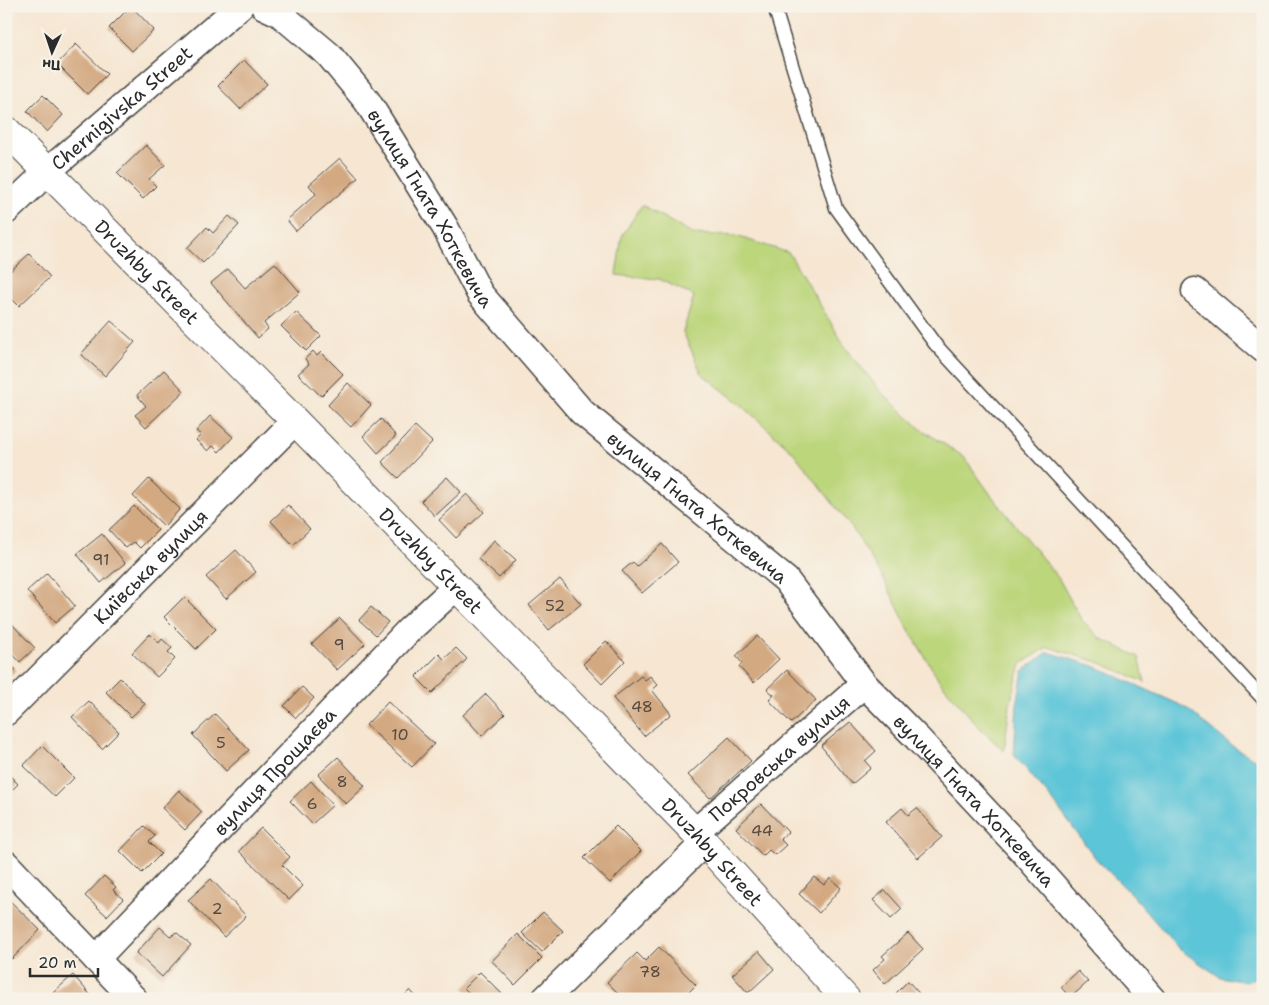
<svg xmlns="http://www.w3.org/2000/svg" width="1269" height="1005" font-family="'Shantell Sans',sans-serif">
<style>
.green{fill:#bcd67b;stroke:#748053}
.water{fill:#5cc5d8;stroke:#447882}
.building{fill:#d3a982}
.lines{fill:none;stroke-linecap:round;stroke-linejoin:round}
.lane-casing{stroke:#494744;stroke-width:15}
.street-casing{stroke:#494744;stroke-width:29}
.secondary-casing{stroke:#494744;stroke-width:30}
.lane{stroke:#fff;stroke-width:12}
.street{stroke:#fff;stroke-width:26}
.secondary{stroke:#fff;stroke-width:28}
.labels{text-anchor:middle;stroke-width:4.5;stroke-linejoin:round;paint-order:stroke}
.number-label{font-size:16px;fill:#554a41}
.street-label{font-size:19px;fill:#2b2b2b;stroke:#f7f3e8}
</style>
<rect width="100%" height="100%" fill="#f7f3e8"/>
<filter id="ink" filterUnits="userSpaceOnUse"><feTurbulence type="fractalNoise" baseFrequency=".02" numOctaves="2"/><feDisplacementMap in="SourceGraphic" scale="10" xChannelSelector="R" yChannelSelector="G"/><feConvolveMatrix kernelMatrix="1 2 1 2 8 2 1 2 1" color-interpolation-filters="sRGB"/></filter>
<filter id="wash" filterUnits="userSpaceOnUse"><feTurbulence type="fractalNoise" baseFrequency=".0096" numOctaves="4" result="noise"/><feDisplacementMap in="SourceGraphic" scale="20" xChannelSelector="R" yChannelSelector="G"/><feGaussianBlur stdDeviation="1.12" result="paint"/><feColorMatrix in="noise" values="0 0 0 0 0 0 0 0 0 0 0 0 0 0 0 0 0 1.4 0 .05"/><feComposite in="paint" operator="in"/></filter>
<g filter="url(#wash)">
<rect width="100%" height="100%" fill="#f6e6d2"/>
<path class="green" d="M642,205l50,29 44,2 53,17 57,95 35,44 40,37 43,28 27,38 68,84 22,40 19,19 39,19 6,25 -47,-20 -50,-15 -27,17 -11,40 -6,47 -28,-27 -37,-44 -30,-50 -27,-54 -30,-48 -59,-76 -49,-45 -42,-33 -19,-42 11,-36 -35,-17 -43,-4 6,-39z"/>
<path class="water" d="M1048,652l46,14 91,41 47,39 31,18v209l-17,9 -26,-5 -41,-28 -45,-52 -37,-37 -44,-59 -39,-46 3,-50 6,-34z"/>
<g id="blocks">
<path class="building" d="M131,6l23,24 -22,21 -23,-23z
M76,44l31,30 -20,20 -30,-30z
M244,60l23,24 -27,25 -22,-23z
M43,95l20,20 -16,17 -20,-21z
M146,145l19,20 -16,14 7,7 -13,13 -26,-26z
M340,158l18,20 -62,53 -9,-11 29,-26 -7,-9z
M229,216l10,9 -36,38 -16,-15 20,-21 6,6z
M29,254l21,23 -31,29 -13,-13v-18z
M275,263l25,29 -36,31 4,6 -10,9 -47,-55 17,-14 17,19z
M296,312l25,24 -15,15 -25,-25z
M111,321l24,21 -30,34 -24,-22z
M313,351l4,5 4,-4 22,22 -22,22 -23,-22 11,-10 -4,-5z
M164,370l20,21 -38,36 -11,-12 11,-9 -9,-11z
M348,383l23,22 -20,22 -23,-22z
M210,416l23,21 -14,15 -6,-6 -5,5 -12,-11 5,-5 -5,-4z
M381,419l15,17 -18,17 -15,-17z
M415,426l17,16 -34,36 -16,-16z
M447,477l14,15 -26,24 -14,-15z
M149,479l31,30 -16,17 -31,-30z
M467,494l17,18 -28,26 -17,-18z
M288,505l22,24 -17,16 -22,-24z
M134,506l24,24 -18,18 -6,-6 -8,6 -17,-18z
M102,534l23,29 -24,20 -24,-29z
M494,540l22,20 -17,18 -21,-19z
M662,544l16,18 -36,31 -20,-22 11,-9 4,4z
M236,550l20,22 -30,27 -20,-22z
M47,573l28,33 -20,17 -28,-32z
M560,579l21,25 -32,26 -20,-25z
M184,597l32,32 -20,20 -32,-32z
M371,607l17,15 -12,13 -17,-15z
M340,618l25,26 -28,26 -25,-26z
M8,620l27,28 -15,14 -14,-15v-25z
M150,634l9,9 3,-4 10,9 -4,4 7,7 -18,18 -25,-24z
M757,636l22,23 -25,24 -15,-16 3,-4 -6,-7z
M606,641l19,20 -23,23 -19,-20z
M456,648l11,11 -35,34 -16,-16 23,-23 5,5z
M6,660l10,10 -10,9z
M787,670l29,30 -25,23 -22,-23 5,-5 -7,-6z
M641,676l4,4 5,-4 8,9 -6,5 19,24 -27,22 -31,-38z
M120,678l25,26 -14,13 -25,-25z
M302,687l12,11 -18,20 -12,-12z
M486,694l19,20 -23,22 -19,-21z
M89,701l30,31 -17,17 -30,-32z
M388,702l46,42 -22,23 -46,-42z
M215,714l34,36 -23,21 -33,-36z
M850,722l26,29 -11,10 6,7 -19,16 -31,-38z
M729,737l22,24 -41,37 -22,-23z
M42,746l32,32 -19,19 -32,-31z
M338,757l27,29 -19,18 -28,-29z
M6,772l12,12 -12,12 6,6 -6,5z
M311,781l22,24 -21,19 -22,-23z
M179,790l23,22 -17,18 -23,-22z
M761,804l27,28 -8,7 6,6 -11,10 -6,-5 -6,6 -27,-28z
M902,808l6,7 9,-7 25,29 -24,21 -32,-36z
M144,826l11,10 -6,6 12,12 -19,19 -22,-22z
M616,826l25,25 -31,32 -26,-25z
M261,828l29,29 -8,8 21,21 -14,14 -50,-49z
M104,876l12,11 -3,3 10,9 -16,17 -22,-20z
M814,877l10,8 6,-7 11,10 -22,25 -20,-19z
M211,879l35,37 -22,21 -36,-37z
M885,890l17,19 -11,10 -18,-19z
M6,897l34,33 -28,29 -6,-6z
M543,912l20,19 -21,21 -20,-19z
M160,927l11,10 5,-5 15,13 -29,32 -26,-24z
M908,933l15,16 -38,35 -12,-14 12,-11 -3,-3z
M518,934l24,24 -27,27 -23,-24z
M659,947l37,38 -14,14h-58l-17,-17 30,-29 8,8z
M759,951l15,18 -26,24 -16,-18z
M1078,971l10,11 -18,16 -9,-11z
M480,972l24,24 -3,3h-26l-11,-11z
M73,975l21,24h-48z
M908,981l16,18h-23l-5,-6z
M410,990l8,9h-17z"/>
</g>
</g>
<g filter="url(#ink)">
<use href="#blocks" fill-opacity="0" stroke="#494744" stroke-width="1"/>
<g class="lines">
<g class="lane-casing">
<path id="lane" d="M774,6l62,202 99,136 328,355"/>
</g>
<g class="street-casing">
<g id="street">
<path id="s1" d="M264,6l15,7 50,42 38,46 78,126 35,67 102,118 204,168 78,104 53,54 105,112 130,149"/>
<path id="s2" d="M6,211l42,-40 192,-165"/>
<path d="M1195,291l68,58"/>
<path id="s3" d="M6,712l289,-291"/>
<path id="s4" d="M695,832l169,-148"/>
<path d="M6,864l128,135"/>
<path id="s5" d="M96,959l313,-329 47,-43"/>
<path d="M545,999l160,-157"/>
</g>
</g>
<g class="secondary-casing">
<g id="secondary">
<path id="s6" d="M6,130l289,291 400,411 151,167"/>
</g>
</g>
<use href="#lane" class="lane"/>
<use href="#street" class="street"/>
<use href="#secondary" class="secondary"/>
</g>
</g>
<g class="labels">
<g class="number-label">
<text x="101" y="565">91</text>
<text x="555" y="611">52</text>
<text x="339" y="650">9</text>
<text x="642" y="712">48</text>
<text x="400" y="740">10</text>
<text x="221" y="748">5</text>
<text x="342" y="787">8</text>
<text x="312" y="809">6</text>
<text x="762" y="836">44</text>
<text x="217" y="914">2</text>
<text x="650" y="977">78</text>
</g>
<g class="street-label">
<text dy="7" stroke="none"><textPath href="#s2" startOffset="155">Chernigivska Street</textPath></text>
<text dy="7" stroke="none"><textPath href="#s1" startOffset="266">вулиця Гната Хоткевича</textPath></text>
<text dy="7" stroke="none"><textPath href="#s6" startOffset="200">Druzhby Street</textPath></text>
<text dy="7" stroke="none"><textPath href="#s1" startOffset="671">вулиця Гната Хоткевича</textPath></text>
<text dy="7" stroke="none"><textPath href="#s6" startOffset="605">Druzhby Street</textPath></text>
<text dy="7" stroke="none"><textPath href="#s3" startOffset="205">Київська вулиця</textPath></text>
<text dy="7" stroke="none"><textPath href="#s4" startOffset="112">Покровська вулиця</textPath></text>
<text dy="7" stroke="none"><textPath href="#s5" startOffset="259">вулиця Прощаєва</textPath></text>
<text dy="7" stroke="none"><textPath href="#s1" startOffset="1076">вулиця Гната Хоткевича</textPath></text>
<text dy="7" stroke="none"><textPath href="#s6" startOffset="1010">Druzhby Street</textPath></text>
</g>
</g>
<rect width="1269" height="1005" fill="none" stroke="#f7f3e8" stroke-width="25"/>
<g transform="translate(52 52) rotate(183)" stroke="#f7f3e8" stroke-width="4" paint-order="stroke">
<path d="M0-4L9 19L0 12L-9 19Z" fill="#2b2b2b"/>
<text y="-8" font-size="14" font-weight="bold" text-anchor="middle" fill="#2b2b2b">Пн</text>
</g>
<path d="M30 968v8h68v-8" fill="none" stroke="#2b2b2b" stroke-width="2.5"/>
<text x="38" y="968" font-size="15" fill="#2b2b2b" stroke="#f7f3e8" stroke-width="4" paint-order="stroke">20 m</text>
</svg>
